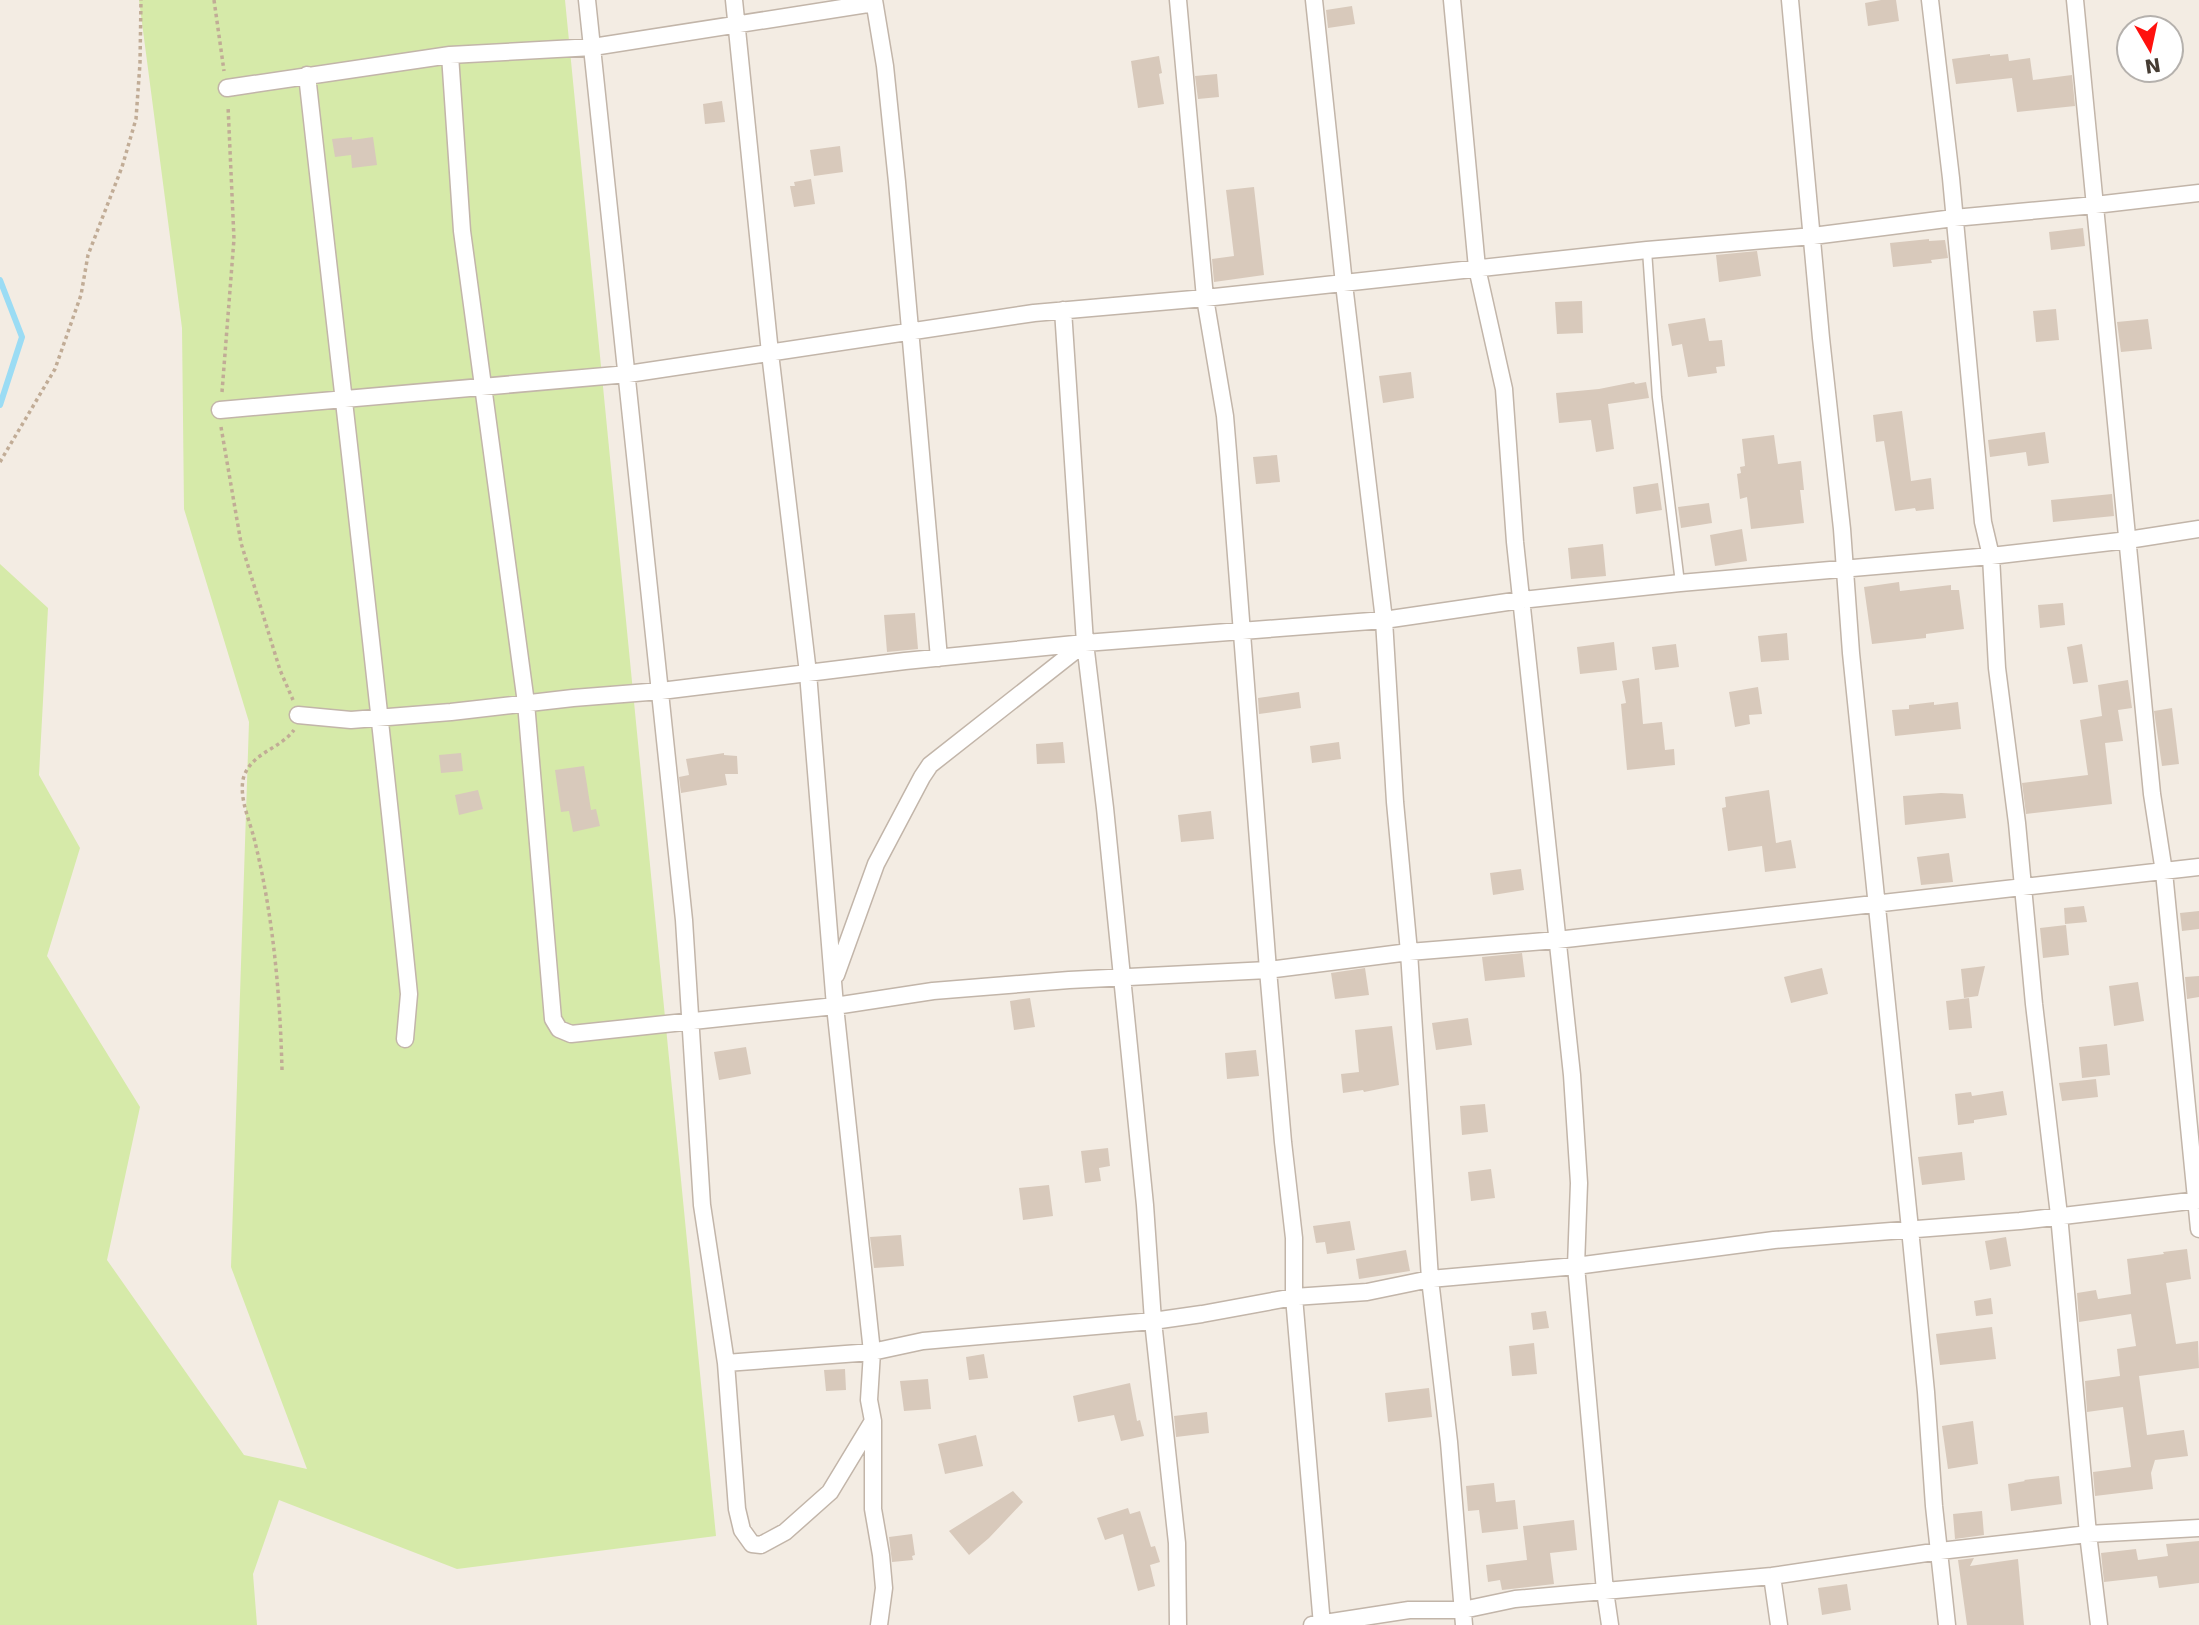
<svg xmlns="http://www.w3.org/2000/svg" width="2199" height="1625" font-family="'DejaVu Sans',sans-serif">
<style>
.green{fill:#d6eaa9}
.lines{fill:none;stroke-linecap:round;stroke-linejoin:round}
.stream{stroke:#9bdcf4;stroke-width:6}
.building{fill:#d8c9bb}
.service-casing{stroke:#c2b5a9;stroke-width:11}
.minor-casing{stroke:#c2b5a9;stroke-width:19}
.path{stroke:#c1ac96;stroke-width:3.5;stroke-dasharray:3.5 3.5;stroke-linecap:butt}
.service{stroke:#fff;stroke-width:8}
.minor{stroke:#fff;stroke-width:16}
</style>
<rect width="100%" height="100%" fill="#f3ece3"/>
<path class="green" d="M139,0h426l151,1536 -259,33 -178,-69 -26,74 4,51h-257v-1061l48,44 -9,167 41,73 -33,108 93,151 -33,153 137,195 63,14 -76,-202 18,-545 -65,-213 -2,-181z"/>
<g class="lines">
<path class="stream" d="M0,280l22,57 -22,68"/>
</g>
<path class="building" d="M1881,0h15l3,21 -31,5 -3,-23z
M1352,6l3,18 -27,4 -2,-18z
M1990,54v2l18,-2 1,7 21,-3 3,22 39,-5 3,31 -58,6 -5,-34 -56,6 -4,-25z
M1159,56l3,17 -3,1 5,30 -26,4 -7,-47z
M1217,74l2,23 -21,2 -3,-23z
M722,101l3,21 -20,2 -2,-20z
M352,137v3l21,-3 4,28 -25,3 -1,-13 -16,2 -3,-18z
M840,146l3,26 -29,4 -4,-26z
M811,179l4,25 -21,3 -4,-21h5l-1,-4z
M1254,187l10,88 -50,7 -2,-23 22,-3 -8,-66z
M2083,228l2,18 -34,4 -2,-18z
M1929,239v2l16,-1 3,18 -17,2 1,3 -39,4 -3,-24z
M1757,251l4,25 -42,6 -3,-27z
M1582,301l1,32 -26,1 -2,-32z
M2056,309l3,31 -23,2 -3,-31z
M1705,318l4,23 13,-1 3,26 -9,1 1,6 -29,4 -6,-33 -10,2 -4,-22z
M2148,319l4,30 -31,3 -4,-30z
M1411,372l3,26 -31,5 -4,-27z
M1634,382l1,2 11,-2 3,16 -41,6 6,45 -18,3 -5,-32 -32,3 -3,-30 43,-4z
M1902,411l9,70 20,-3 3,31 -18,2 -1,-3 -20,3 -11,-70 -8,1 -3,-27z
M2045,432l4,31 -21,3 -2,-14 -36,5 -2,-17z
M1774,435l4,29 23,-3 3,29h-4l4,33 -53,6 -4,-32 -7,2 -3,-25 4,-1 -1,-6 5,-1 -3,-27z
M1277,455l3,27 -24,2 -3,-27z
M1658,483l4,27 -26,4 -3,-27z
M2112,494l2,22 -61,6 -2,-22z
M1709,503l3,20 -31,5 -3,-21z
M1742,529l5,32 -32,5 -5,-31z
M1603,544l3,32 -35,3 -3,-31z
M1899,582l1,9 51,-6v5h8l5,39 -38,5v4l-54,6 -8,-57z
M2063,603l2,22 -25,3 -2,-23z
M915,613l3,36 -31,3 -3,-37z
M1787,633l2,27 -28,2 -3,-26z
M1614,642l3,28 -37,4 -3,-27z
M1676,644l3,23 -24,3 -3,-23z
M2082,644l6,38 -15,2 -6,-37z
M1639,678l4,46 19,-2 3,28 9,-1 1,16 -48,5 -6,-66 5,-1 -4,-22z
M2128,680l4,28 -14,2 5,31 -18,2 7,61 -86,10 -4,-31 66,-8 -8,-55 22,-4 -4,-31z
M1758,687l4,27 -13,1 1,9 -15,3 -6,-35z
M1299,692l2,16 -42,6 -1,-16z
M1934,702v3l24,-3 3,27 -66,7 -3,-26 17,-1v-4z
M2172,708l7,56 -17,2 -8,-55z
M1063,742l2,21 -28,1 -1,-20z
M1339,742l2,17 -29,4 -2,-17z
M461,753l2,18 -22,2 -2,-18z
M724,753v2l13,1 1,18h-13l2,11 -46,8 -2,-16 10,-2 -3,-16z
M584,766l7,44 5,-1 4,17 -27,6 -4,-21 -8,1 -6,-42z
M478,790l5,19 -24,6 -4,-20z
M1769,790l7,53 15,-3 5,28 -31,4 -3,-26 -34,5 -6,-43 4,-1 -1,-10z
M1941,793l22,1 3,24 -61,7 -2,-29z
M1211,811l3,28 -33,3 -3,-27z
M1949,853l4,29 -32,3 -4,-28z
M1521,869l3,21 -31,5 -3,-22z
M2084,906l3,16 -22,2 -1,-16z
M2199,911v18l-17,2 -2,-18z
M2066,925l3,30 -26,3 -3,-30z
M1522,953l3,24 -40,4 -3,-24z
M1985,966l-7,30 -14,2 -3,-29z
M1365,968l4,27 -34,4 -4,-26z
M1822,968l6,26 -37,9 -7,-26z
M2199,976v21l-12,2 -2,-22z
M2138,982l6,39 -30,5 -5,-40z
M1030,998l5,29 -21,3 -4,-29z
M1969,998l3,30 -23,2 -3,-29z
M1468,1018l4,27 -36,5 -4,-27z
M1392,1026l7,59 -35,7 -1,-2 -20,3 -2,-19 18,-2 -4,-42z
M2107,1044l3,31 -28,3 -3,-31z
M746,1047l5,27 -32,6 -5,-28z
M1256,1050l3,26 -32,3 -2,-26z
M2096,1079l2,18 -36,4 -3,-18z
M2003,1091l4,24 -33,5v3l-16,2 -3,-31 16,-2 1,4z
M1485,1104l3,28 -26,3 -2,-29z
M1108,1148l2,18 -11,2 2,13 -16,2 -4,-32z
M1962,1152l3,28 -43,5 -4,-28z
M1491,1169l4,29 -24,3 -3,-29z
M1049,1185l4,31 -30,4 -4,-32z
M1350,1221l5,29 -28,4 -2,-12 -9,1 -3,-17z
M901,1235l3,31 -30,2 -4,-31z
M2006,1237l5,29 -21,4 -5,-29z
M2187,1249l4,30 -25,4 10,61 22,-3 1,27 -60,8 8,59 37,-5 4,26 -33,4 -4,13 2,16 -58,7 -2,-24 38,-5 -8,-60 -36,5 -2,-31 35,-5 -3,-27 19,-3 -5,-32 -52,8 -2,-29 19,-3 2,9 33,-5 -4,-35 37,-5 -1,-2z
M1406,1250l4,21 -51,8 -3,-20z
M1991,1298l2,16 -17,2 -2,-15z
M1546,1311l3,17 -16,2 -2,-17z
M1992,1327l4,32 -56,6 -4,-31z
M1534,1343l3,31 -25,2 -3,-30z
M984,1354l4,24 -19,2 -3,-23z
M845,1369l1,21 -20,1 -2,-21z
M928,1379l3,30 -27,2 -4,-30z
M1130,1383l7,38 3,-1 4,16 -23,5 -7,-26 -36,7 -5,-26z
M1429,1388l3,29 -44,5 -3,-29z
M1207,1412l2,21 -33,4 -2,-21z
M1973,1421l5,43 -30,5 -6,-43z
M976,1435l7,31 -38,8 -7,-30z
M2059,1476l3,28 -51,7 -3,-27 17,-3 -1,-1z
M1494,1483l2,19 19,-2 3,29 -36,4 -3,-23 -11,1 -2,-25z
M1013,1491l10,11 -34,36 -20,17 -20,-24z
M1128,1508l2,6 10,-3 11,36 4,-1 5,16 -10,3 5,21 -17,5 -15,-57 -18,6 -8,-22z
M1982,1511l2,24 -29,4 -2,-25z
M1574,1520l3,30 -27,3 4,31 -52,6 -2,-10 -12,2 -2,-17 41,-5 -4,-34z
M912,1534l3,21 -3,1 1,4 -21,2 -3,-25z
M2199,1541v42l-40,5 -2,-12 -53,6 -3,-29 35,-4 2,11 30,-4 -2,-12z
M1974,1558l-4,8 48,-7 6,66h-57l-9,-65z
M1847,1584l4,26 -29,5 -4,-27z"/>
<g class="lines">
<g class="service-casing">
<path id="service" d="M1647,250l10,147 23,186"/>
</g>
<g class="minor-casing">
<path id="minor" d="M587,0l97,920 18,285 24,158 11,146 5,21 10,14 9,1 24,-13 45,-40 43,-71
M734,0l36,353 38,320 27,333 37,346 -3,48 4,21v88l8,46 3,33 -5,37
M874,0l11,66 12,116 42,476
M1178,0l27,298 20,118 3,36 40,518 15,172 11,96v59l28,328
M1314,0l30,284 40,336 11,182 14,150 21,327 19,163 15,183
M1452,0l25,268 27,121 11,153 57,533 7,108 -3,83 29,325 5,34
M1790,0l31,338 21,191 9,124 59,576 16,163 8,114 13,119
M1930,0l21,178 32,344 8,34 6,112 20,155 17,181 25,211 29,319 11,91
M2075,0l77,794 12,78 35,357
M450,55l12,176 64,472 27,316 6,10 12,5 264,-28 98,-15 136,-11 199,-10 141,-18 148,-12 642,-73
M307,75c34,306 71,612 102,919l-4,45
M227,88l223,-33 143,-8 281,-44
M1063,310l22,333 20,165 40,397 8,116 24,222 1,82
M220,410l408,-36 406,-61 171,-15 442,-48 166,-14 141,-18 141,-13 104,-12
M298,715l53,5 100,-8 122,-14 88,-7 244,-30 180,-18
M836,975l40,-111 46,-87 8,-12 155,-122 299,-23 137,-20 159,-17 311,-27 137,-16 71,-11
M726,1363l146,-11 51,-11 230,-20 49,-7 92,-17 73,-5 63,-13 146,-13 198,-26 246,-19 179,-21
M1772,1576l7,49
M1312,1625l97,-15h54l52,-11 257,-23 168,-25 148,-17 111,-6"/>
</g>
<path class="path" d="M214,0l10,71
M222,392l12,-153 -6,-133
M221,427l20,116 39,127 13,30
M0,462l55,-93 26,-74 7,-40 34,-88 14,-48 4,-56 1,-63
M282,1070c-2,-78 -9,-156 -28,-232 -5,-19 -16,-43 -10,-62 9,-24 36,-27 50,-46"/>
<use href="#service" class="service"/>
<use href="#minor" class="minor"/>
</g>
<g transform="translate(2150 49) rotate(171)"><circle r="33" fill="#ffffff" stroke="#b5b1ad" stroke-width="2"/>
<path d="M0-5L12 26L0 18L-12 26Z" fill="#ff110e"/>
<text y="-10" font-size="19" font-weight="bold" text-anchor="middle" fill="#453c33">N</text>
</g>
</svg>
